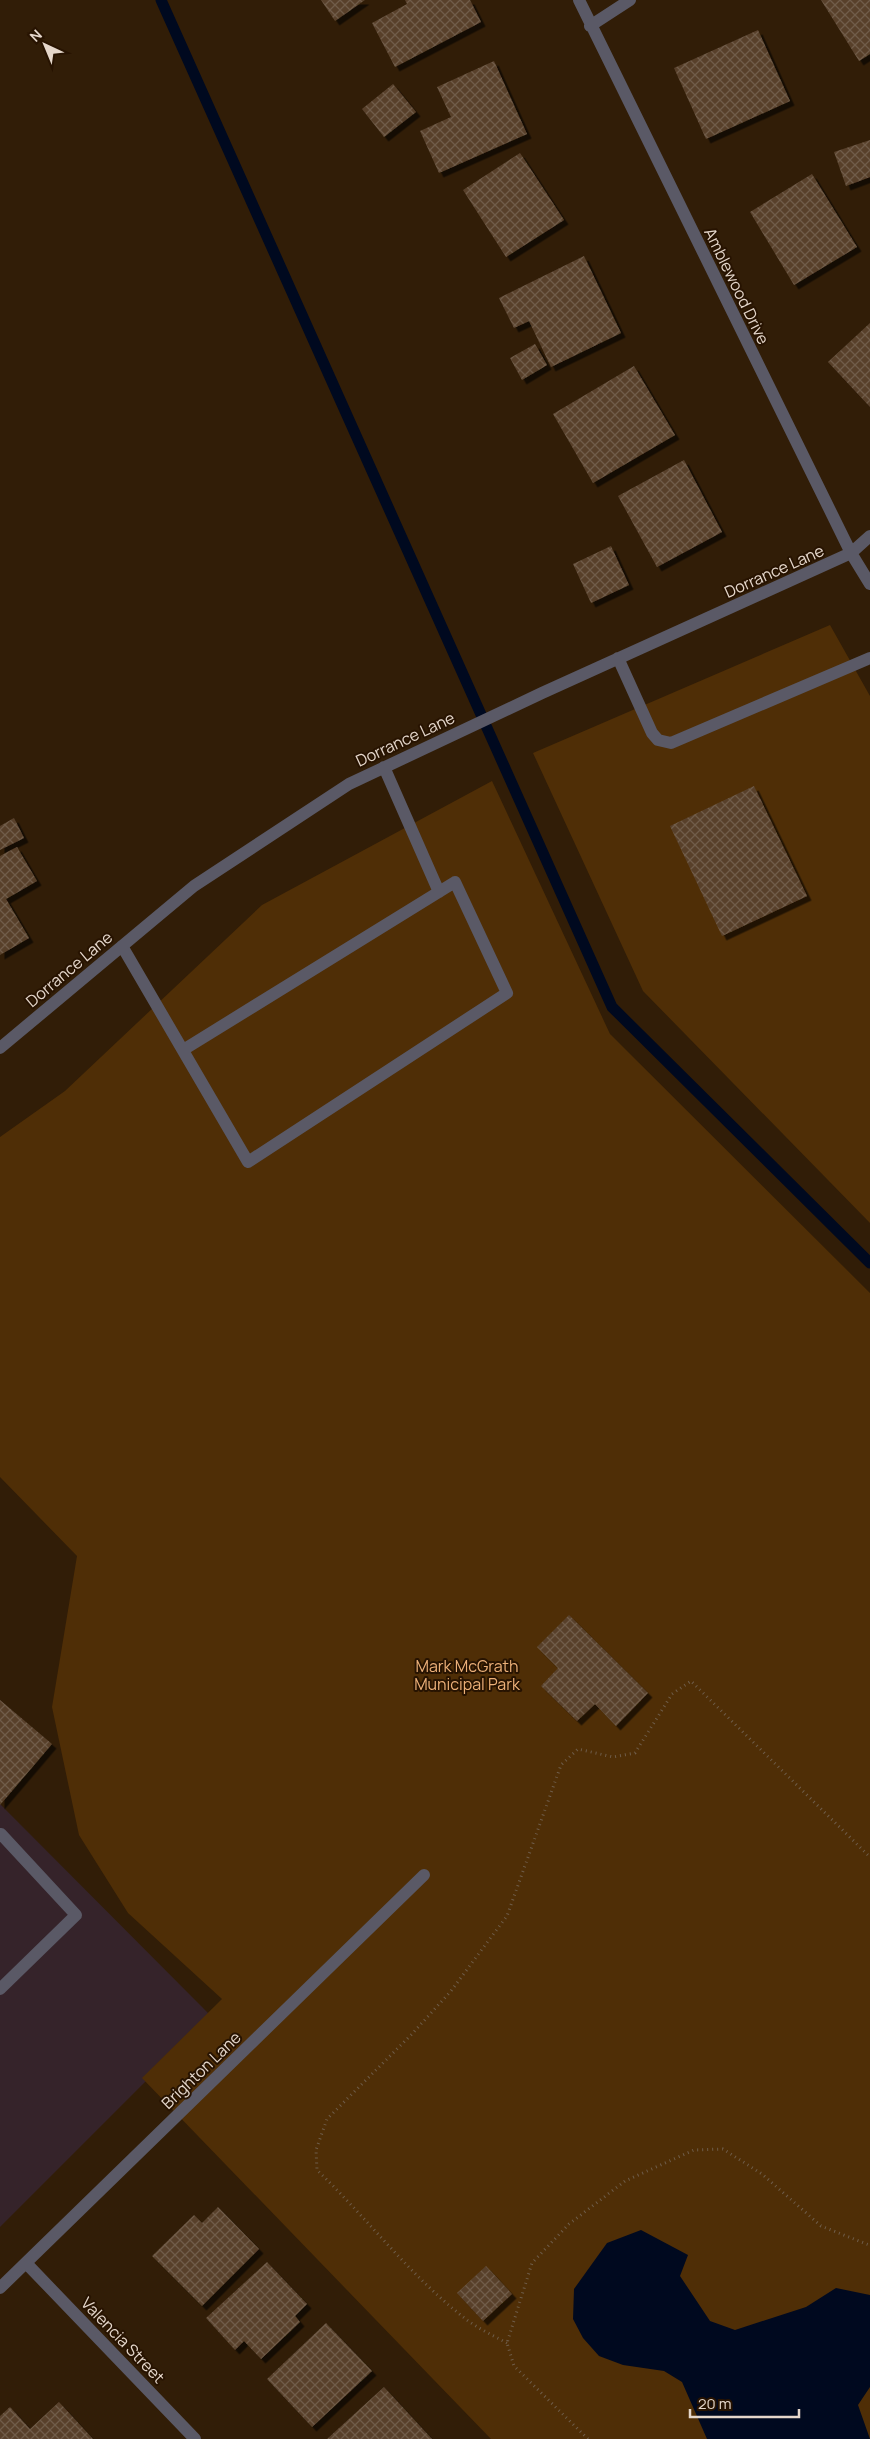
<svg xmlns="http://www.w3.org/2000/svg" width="870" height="2439" font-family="Manrope,sans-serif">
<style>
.education{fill:#35232a}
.green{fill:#4f2e06}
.water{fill:#00091f}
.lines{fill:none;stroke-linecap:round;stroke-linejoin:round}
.stream{stroke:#00091f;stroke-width:11}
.building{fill:url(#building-cross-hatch);filter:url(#shadow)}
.path{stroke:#6f5d4a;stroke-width:3;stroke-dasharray:1 4;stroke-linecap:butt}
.minor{stroke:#5a5966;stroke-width:12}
.labels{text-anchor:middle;stroke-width:4;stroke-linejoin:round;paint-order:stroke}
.street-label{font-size:16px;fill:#e5d7cb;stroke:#271301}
.park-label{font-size:16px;fill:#ecb078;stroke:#271301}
</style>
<defs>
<pattern id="building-cross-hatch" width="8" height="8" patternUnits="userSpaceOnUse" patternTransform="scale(1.25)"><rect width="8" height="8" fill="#58412c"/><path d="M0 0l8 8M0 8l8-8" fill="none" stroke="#705c49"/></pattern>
<filter id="shadow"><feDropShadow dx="4.5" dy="4.5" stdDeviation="0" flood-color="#0009"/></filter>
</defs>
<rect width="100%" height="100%" fill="#311d07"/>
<path class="education" d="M0,1804l211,212 -211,211z"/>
<path class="green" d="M830,625l40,71v527l-227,-232 -110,-238z
M492,781l118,253 260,259v1146h-379l-349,-361 80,-79 -94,-86 -49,-78 -27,-128 25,-151 -77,-79v-340l65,-46 197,-186z"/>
<path class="water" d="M641,2230l47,25 -8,21 30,45 25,9 71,-23 30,-19 34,7v92l-12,18 12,34h-163l-25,-57 -18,-11 -41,-6 -24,-9 -16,-18 -10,-19 1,-30 33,-46z"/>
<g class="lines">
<path class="stream" d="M161,0l451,1007 258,256"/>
</g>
<path class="building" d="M321,0h44l-30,21z
M405,0h65l11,22 -86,45 -23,-44 35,-19z
M821,0h49v54l-11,7z
M758,30l32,71 -84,38 -32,-71z
M494,61l33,73 -88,39 -19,-42 31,-14 -14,-30z
M393,84l23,28 -32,25 -22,-28z
M870,140v37l-24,9 -12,-34z
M520,153l44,67 -58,37 -43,-67z
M812,174l45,73 -63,38 -44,-73z
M584,256l37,77 -70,34 -22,-46 -15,7 -15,-30z
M870,323v84l-42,-45z
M535,344l12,21 -25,15 -12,-22z
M634,366l41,69 -82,48 -40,-69z
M684,460l38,72 -65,35 -39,-71z
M611,546l18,39 -38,18 -18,-39z
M754,786l53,110 -85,40 -52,-110z
M14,818l10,20 -24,12v-24z
M17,847l20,34 -31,18 23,39 -29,17v-99z
M569,1615l79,78 -32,33 -21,-22 -18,17 -36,-35 17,-18 -21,-21z
M0,1700l52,44 -52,61z
M218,2207l41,42 -57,57 -50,-50 42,-41 8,8z
M267,2262l40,42 -12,12 5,6 -39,37 -17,-18 -9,9 -29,-32z
M486,2266l26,28 -29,27 -26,-28z
M326,2323l46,48 -60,56 -45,-48z
M384,2387l48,52h-105z
M59,2402l34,37h-93v-23l10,-9 20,22z"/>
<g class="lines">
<path class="path" d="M507,2343c-13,-7 -28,-14 -40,-23 -56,-43 -99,-101 -150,-150l-1,-20 11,-31 85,-85 39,-43 56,-75 54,-151 17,-16 35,8 22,-4 37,-59 19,-13 179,176
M588,2439l-74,-73 -7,-23 25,-80 37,-39 56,-43 69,-31 29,-1 39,25 59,52 48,19"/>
<path class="minor" d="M579,0l272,553 19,31
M590,26l40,-26
M618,658l34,75 6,7 13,3 199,-85
M384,767l55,125
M122,946l126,216 259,-169 -52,-111 -272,168
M0,1048l194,-162 155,-102 193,-91 309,-140 19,-17
M0,1989l76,-74 -75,-81
M26,2263l169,176
M0,2288l424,-413"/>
</g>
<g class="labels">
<g class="street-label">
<text transform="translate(737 286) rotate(64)" y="6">Amblewood Drive</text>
<text transform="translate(774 571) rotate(-24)" y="6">Dorrance Lane</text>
<text transform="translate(405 739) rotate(-25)" y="6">Dorrance Lane</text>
<text transform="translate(69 969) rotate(-40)" y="6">Dorrance Lane</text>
<text transform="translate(201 2070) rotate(-44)" y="6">Brighton Lane</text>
<text transform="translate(123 2340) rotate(46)" y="6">Valencia Street</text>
</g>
<g class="park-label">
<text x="467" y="1672">Mark McGrath<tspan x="467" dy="18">Municipal Park</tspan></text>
</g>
</g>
<g transform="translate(45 45) rotate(316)" stroke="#271301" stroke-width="4" paint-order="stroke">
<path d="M0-4L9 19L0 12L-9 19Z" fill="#e5d7cb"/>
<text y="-8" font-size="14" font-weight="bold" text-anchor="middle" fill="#e5d7cb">N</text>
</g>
<path d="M690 2409v8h109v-8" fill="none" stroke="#e5d7cb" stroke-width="2.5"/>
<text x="698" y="2409" font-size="15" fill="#e5d7cb" stroke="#271301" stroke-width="4" paint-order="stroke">20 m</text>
</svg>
